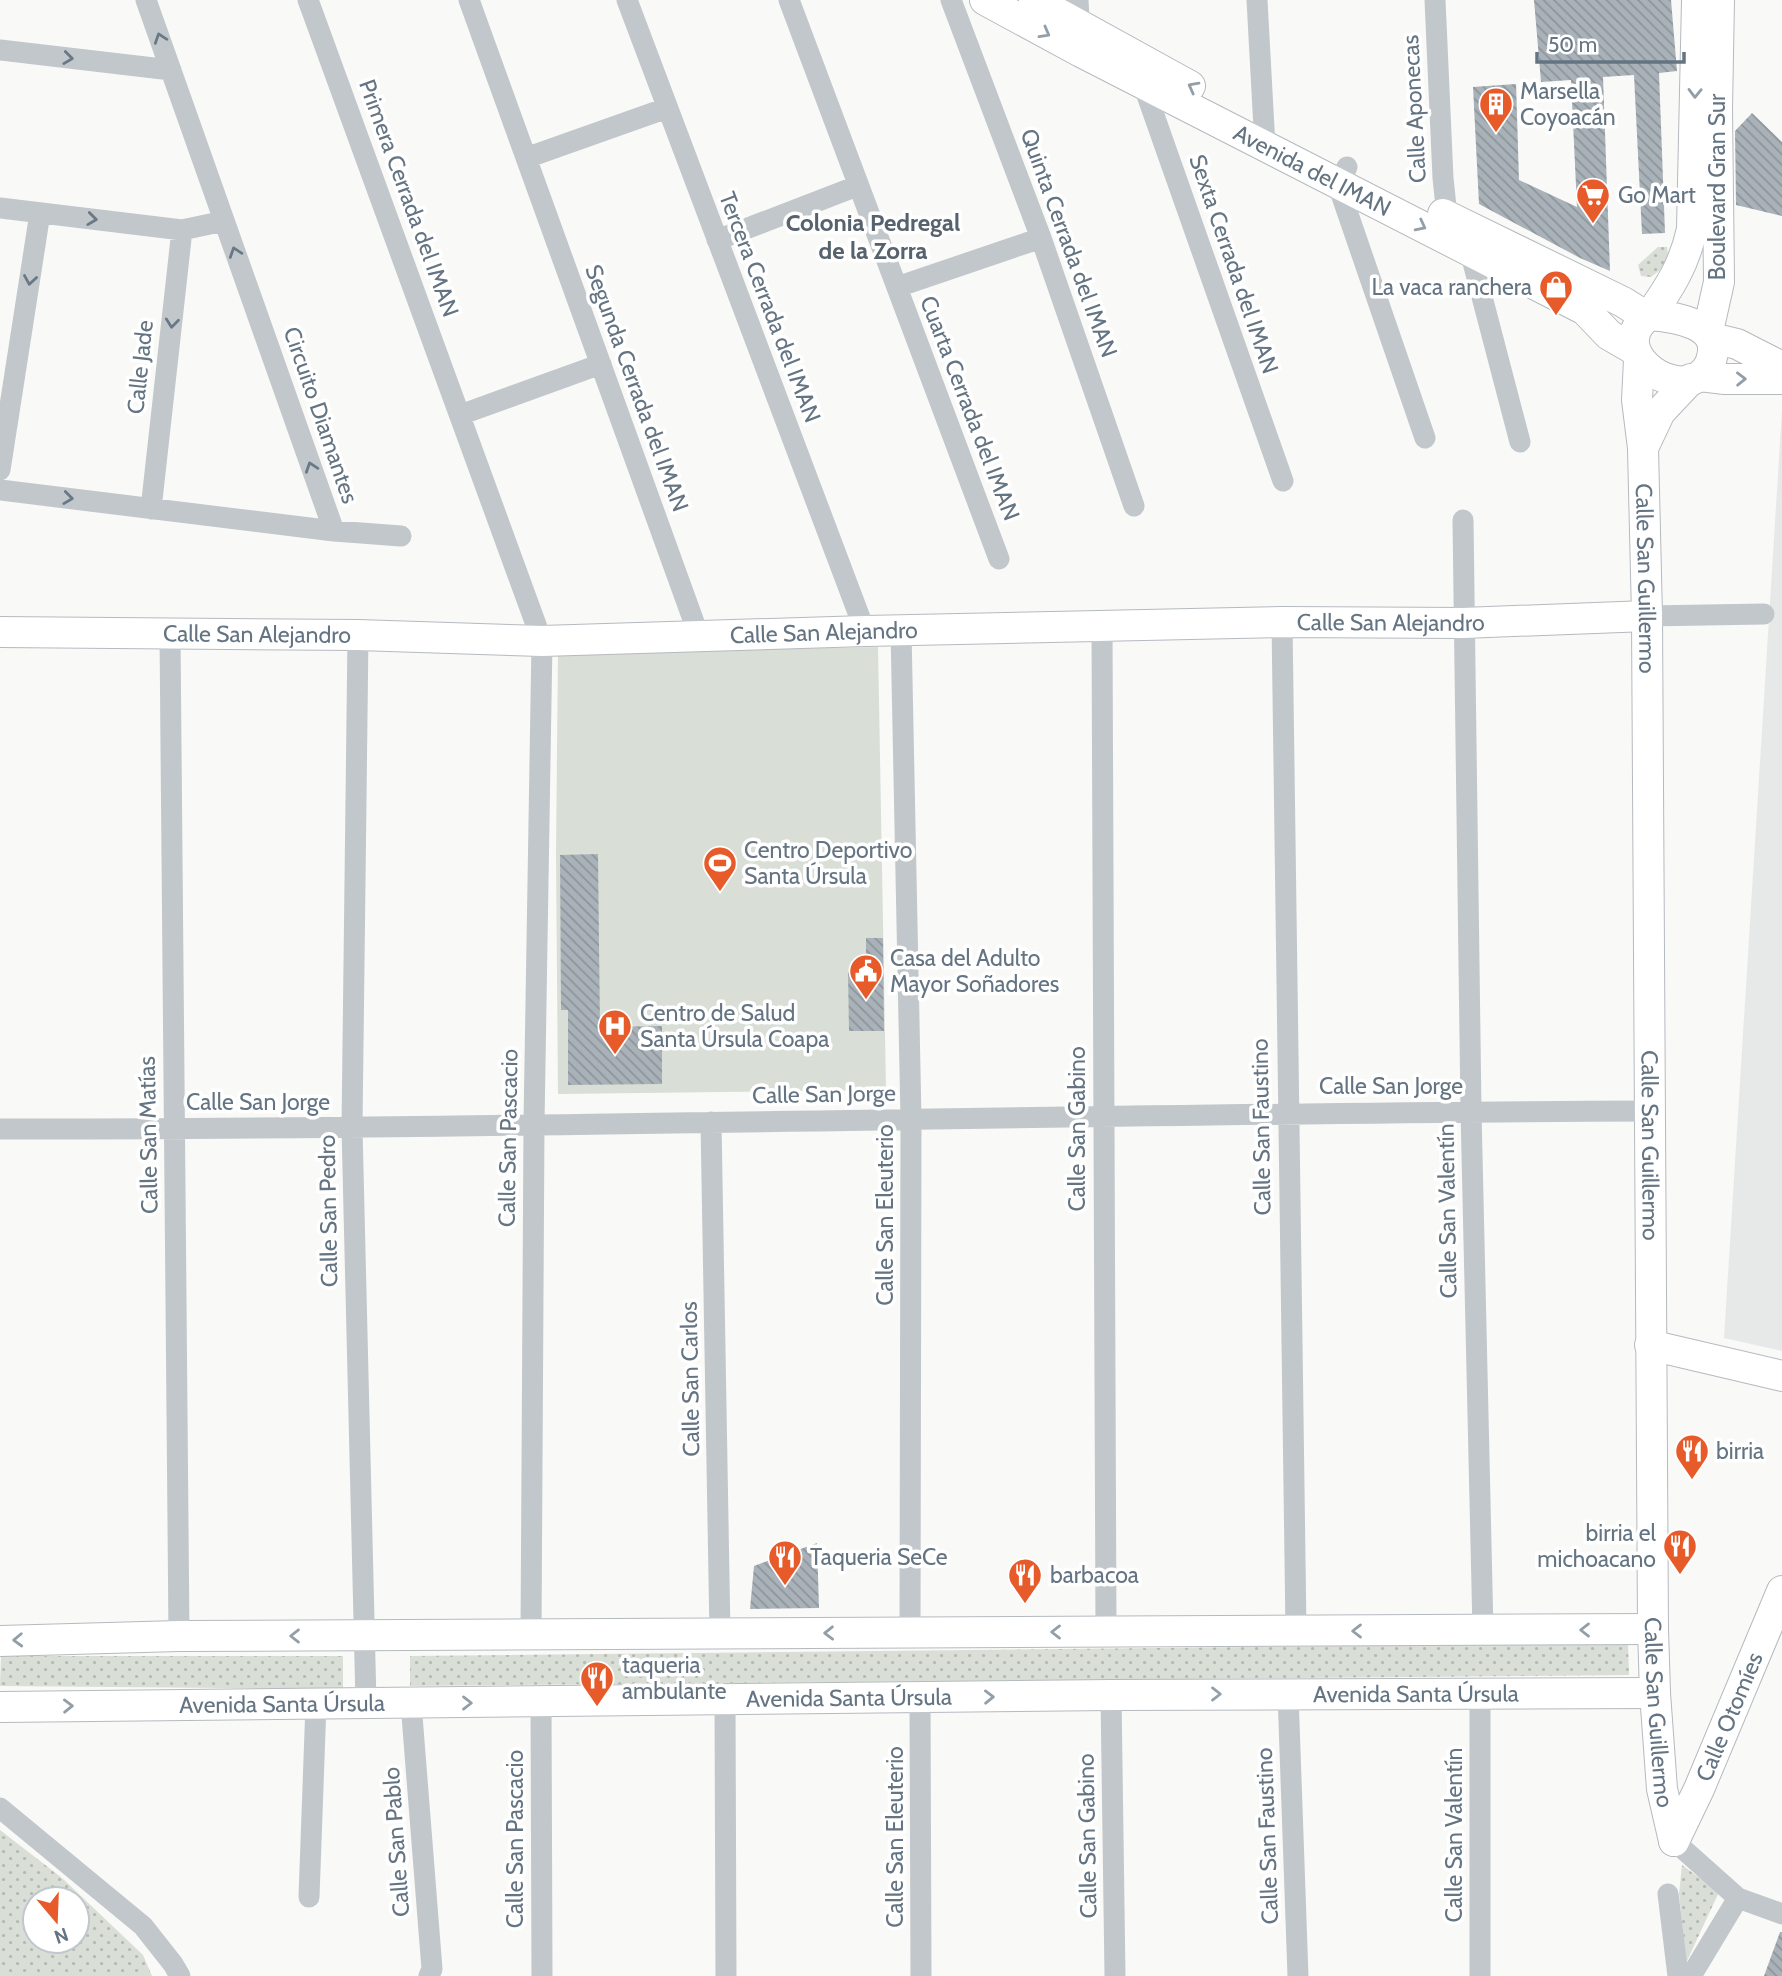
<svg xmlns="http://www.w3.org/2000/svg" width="1782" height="1976" font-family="Cabin,sans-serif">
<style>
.built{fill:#e7e8e8}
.grass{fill:#d9ded6}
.park{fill:url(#park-dots);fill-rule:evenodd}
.building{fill:url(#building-back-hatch)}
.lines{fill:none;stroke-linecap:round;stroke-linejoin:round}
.secondary-casing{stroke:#b5babf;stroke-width:32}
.street{stroke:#c2c7cb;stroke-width:21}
.secondary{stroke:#fff;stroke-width:30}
.oneway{stroke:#929ea8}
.oneway2{stroke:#697886}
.labels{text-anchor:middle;stroke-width:7;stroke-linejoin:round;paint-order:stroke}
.poi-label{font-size:23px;fill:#647482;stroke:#fff;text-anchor:start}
.street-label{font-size:23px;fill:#647482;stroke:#fff}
.neighbourhood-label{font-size:24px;font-weight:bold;fill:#56626d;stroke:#fff}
</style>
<defs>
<pattern id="park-dots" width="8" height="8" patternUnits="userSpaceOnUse" patternTransform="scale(1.75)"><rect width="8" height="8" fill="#d9ded6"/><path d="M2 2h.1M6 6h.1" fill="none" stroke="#b4b9b3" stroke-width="1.8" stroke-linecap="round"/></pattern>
<pattern id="building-back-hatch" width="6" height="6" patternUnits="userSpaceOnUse" patternTransform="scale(1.75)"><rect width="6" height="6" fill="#a9b2b8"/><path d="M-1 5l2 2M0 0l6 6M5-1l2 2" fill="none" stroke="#8d959b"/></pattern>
</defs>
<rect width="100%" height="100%" fill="#f9f9f7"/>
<path class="built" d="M1782,410v941l-58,-13z"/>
<path class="grass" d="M878,647l8,443 -328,4 -2,-241 2,-200z"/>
<path class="park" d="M1658,247h9c3,16 -4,21 -16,30l-10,-1 -3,-11z
M1628,1643l1,32 -1219,11v-30z
M1,1656h342v33l-343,-3z
M0,1830l62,48 81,77 9,21h-152zM35,1899h42v42h-42z
M1682,1865l37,27 -33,71 -7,-69z"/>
<path class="building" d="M1534,0h137l6,71 -18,2 6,160 -23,1 -8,-159 -31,2 7,194 -30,-13 -101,-54 -6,-117 43,-3 3,96 58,27 -6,-127 -30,2z
M1752,113l30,29v74l-46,-11 -1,-74z
M598,854l2,173 62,-1v58l-94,1v-75h-7l-1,-155z
M866,938h17l1,93h-35l-1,-59h13v-5h5z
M817,1543l2,65 -69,1 4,-43z
M1780,1932h2v44h-18z"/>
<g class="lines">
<g class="secondary-casing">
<g id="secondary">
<path id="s1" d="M985,0l96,52 504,258 24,25 26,15"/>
<path d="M1034,0l156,86"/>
<path d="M1443,214l180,88 24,15"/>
<path d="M1650,315c20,-28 35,-52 42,-86l5,-229"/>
<path d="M1650,315c24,2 71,8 62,42 -1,6 -5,13 -11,18 -31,25 -98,-29 -51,-60z"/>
<path d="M1708,331l11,-49 -2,-173 2,-109"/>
<path d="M1712,338l25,6 45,23"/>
<path id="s2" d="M1639,360l-2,40 6,48 4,168 6,1013 2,64 7,96 12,52"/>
<path d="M1700,376l25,3h57"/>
<path d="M1643,448l17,-36 31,-33"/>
<path id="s3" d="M0,632l358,3 184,6 323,-10 417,-9 181,1 184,-7"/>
<path d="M1650,1345l132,31"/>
<path d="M0,1641l179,-5 1474,-7"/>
<path id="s4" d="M0,1707l1111,-12 544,-2"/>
<path id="s5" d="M1674,1841l25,-52 83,-198"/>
</g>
</g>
<path class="street" d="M146,0l188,531
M308,0l234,641 -8,482 -3,512
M469,0l230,636
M627,0l238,631
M789,0l210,559
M951,0l90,238 93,268
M1078,0l2,36
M1257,0l8,147
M1435,0l8,178 4,38 23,35 50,191
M0,50l171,20
M1146,77l-3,7 140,397
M526,158l141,-50
M1347,167l-9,18 87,253
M0,208l182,22 42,-9
M717,240l140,-54
M897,287l144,-49
M460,415l141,-51
M0,470l40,-257
M0,490l334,41 67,5
M151,509l31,-279
M1463,520l8,591 12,520
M1647,616l117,-2
M1282,622l14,1009
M1102,626l4,1006
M901,630l10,489 -1,513
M170,634l9,1002
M358,635l-6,493 14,575
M711,1122l9,513
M0,1129c550,0 1099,-16 1649,-18
M1288,1694l10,282
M1480,1694v282
M1111,1695l4,281
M920,1698l1,278
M725,1699l1,277
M541,1702l1,274
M411,1703l21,266 -3,7
M0,1808l143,118 30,38 7,12
M1674,1841l64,57 44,16
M1668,1894l10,82
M309,1897l7,-193
M1691,1976l47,-78"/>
<use href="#secondary" class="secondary"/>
</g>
<defs><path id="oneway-chevron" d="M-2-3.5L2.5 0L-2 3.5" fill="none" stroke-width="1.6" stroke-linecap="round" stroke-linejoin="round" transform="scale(1.75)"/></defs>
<g class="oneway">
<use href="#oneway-chevron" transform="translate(1045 33) rotate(29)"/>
<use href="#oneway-chevron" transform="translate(1193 87) rotate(-152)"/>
<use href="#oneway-chevron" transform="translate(1695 93) rotate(91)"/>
<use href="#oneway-chevron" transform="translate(1421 226) rotate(27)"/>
<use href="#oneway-chevron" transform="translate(1741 379) rotate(-1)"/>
<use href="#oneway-chevron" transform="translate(1585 1630) rotate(180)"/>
<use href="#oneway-chevron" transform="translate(1357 1631) rotate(180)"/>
<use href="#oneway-chevron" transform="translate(1056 1632) rotate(180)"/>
<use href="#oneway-chevron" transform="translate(829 1633) rotate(179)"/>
<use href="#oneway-chevron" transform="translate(295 1636) rotate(180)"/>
<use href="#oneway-chevron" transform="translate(18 1640) rotate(178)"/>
<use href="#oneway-chevron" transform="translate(1216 1694)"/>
<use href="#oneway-chevron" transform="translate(989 1697) rotate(-1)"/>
<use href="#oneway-chevron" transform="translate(467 1703)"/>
<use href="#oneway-chevron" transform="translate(68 1706) rotate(-1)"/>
</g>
<g class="oneway2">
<use href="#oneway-chevron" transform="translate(160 38) rotate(-109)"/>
<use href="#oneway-chevron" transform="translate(68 58) rotate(7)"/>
<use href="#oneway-chevron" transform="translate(92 219) rotate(7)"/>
<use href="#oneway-chevron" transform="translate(235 252) rotate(-109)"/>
<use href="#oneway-chevron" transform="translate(30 280) rotate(99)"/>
<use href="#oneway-chevron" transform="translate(172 323) rotate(96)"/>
<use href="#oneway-chevron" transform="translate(311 467) rotate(-109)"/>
<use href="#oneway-chevron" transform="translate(68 498) rotate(7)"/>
</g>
<defs>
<g id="building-pin" transform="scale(1.75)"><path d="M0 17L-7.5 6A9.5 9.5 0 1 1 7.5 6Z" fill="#e75a29" stroke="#fff"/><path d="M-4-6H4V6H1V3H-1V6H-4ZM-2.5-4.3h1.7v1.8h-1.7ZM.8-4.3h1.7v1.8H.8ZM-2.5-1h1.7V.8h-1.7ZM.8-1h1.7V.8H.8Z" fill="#fff"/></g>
<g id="supermarket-pin" transform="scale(1.75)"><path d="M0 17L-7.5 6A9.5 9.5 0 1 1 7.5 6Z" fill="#e75a29" stroke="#fff"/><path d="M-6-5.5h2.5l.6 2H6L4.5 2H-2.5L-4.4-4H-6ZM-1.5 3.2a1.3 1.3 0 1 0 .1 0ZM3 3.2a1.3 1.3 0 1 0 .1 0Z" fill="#fff"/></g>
<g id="shop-pin" transform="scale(1.75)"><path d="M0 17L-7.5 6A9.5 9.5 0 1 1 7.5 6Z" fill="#e75a29" stroke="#fff"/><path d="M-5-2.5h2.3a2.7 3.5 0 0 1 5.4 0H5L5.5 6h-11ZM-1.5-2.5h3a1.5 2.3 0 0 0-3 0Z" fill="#fff"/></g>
<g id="stadium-pin" transform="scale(1.75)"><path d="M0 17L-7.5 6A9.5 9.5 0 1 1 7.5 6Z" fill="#e75a29" stroke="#fff"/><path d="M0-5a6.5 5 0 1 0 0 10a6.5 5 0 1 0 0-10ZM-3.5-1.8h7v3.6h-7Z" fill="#fff"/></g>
<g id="civic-pin" transform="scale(1.75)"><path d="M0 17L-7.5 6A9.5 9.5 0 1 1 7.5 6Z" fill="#e75a29" stroke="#fff"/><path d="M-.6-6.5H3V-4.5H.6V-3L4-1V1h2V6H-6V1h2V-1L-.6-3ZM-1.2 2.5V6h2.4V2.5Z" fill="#fff"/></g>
<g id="hospital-pin" transform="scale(1.75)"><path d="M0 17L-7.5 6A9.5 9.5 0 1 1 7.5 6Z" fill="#e75a29" stroke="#fff"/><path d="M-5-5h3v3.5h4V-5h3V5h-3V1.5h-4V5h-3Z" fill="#fff"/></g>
<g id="restaurant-pin" transform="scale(1.75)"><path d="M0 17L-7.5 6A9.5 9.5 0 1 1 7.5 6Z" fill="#e75a29" stroke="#fff"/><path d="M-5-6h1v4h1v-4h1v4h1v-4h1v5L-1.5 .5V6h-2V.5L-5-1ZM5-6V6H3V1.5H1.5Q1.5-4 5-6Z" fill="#fff"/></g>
</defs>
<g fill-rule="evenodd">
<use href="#building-pin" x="1496" y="104"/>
<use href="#supermarket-pin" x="1593" y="195"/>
<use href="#shop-pin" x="1556" y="287"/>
<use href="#stadium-pin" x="720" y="863"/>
<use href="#civic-pin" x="866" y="971"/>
<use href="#hospital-pin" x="615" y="1026"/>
<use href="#restaurant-pin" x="1692" y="1451"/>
<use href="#restaurant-pin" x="1680" y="1546"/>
<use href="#restaurant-pin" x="785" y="1557"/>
<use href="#restaurant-pin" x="1025" y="1575"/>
<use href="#restaurant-pin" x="597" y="1678"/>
</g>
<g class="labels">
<g class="poi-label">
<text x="1520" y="99">Marsella<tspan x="1520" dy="26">Coyoacán</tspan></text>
<text x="1618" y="203">Go Mart</text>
<text x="1532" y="295" text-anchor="end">La vaca ranchera</text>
<text x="744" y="858">Centro Deportivo<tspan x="744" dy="26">Santa Úrsula</tspan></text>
<text x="890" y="966">Casa del Adulto<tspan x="890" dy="26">Mayor Soñadores</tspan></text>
<text x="640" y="1021">Centro de Salud<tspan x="640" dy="26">Santa Úrsula Coapa</tspan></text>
<text x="1716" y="1459">birria</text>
<text x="1656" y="1541" text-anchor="end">birria el<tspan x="1656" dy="26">michoacano</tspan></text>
<text x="810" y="1565">Taqueria SeCe</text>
<text x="1050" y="1583">barbacoa</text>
<text x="622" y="1673">taqueria<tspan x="622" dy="26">ambulante</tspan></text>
</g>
<g class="street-label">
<text transform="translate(1414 109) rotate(-93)" y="8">Calle Aponecas</text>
<text dy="8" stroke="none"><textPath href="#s1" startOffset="369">Avenida del IMAN</textPath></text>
<text transform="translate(1717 187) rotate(-90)" y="8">Boulevard Gran Sur</text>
<text transform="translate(409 198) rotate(70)" y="8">Primera Cerrada del IMAN</text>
<text transform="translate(1069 243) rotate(70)" y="8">Quinta Cerrada del IMAN</text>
<text transform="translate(1234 264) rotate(71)" y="8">Sexta Cerrada del IMAN</text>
<text transform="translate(770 307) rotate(69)" y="8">Tercera Cerrada del IMAN</text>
<text transform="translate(140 367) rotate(-84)" y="8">Calle Jade</text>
<text transform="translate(637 388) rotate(70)" y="8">Segunda Cerrada del IMAN</text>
<text transform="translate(970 408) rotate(69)" y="8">Cuarta Cerrada del IMAN</text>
<text transform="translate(321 415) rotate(71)" y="8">Circuito Diamantes</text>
<text dy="8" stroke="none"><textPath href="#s2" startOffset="219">Calle San Guillermo</textPath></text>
<text dy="8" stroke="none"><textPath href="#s3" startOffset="1391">Calle San Alejandro</textPath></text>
<text dy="8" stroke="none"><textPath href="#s3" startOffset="824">Calle San Alejandro</textPath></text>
<text dy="8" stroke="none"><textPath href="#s3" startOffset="257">Calle San Alejandro</textPath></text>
<text x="1391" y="1094">Calle San Jorge</text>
<text transform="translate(824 1094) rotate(-1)" y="8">Calle San Jorge</text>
<text x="258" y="1110">Calle San Jorge</text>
<text transform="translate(1261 1127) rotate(-91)" y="8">Calle San Faustino</text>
<text transform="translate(1077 1129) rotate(-90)" y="8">Calle San Gabino</text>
<text transform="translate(148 1135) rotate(-91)" y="8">Calle San Matías</text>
<text transform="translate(508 1138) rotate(-89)" y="8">Calle San Pascacio</text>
<text dy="8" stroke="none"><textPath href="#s2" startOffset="786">Calle San Guillermo</textPath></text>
<text transform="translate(328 1211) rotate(-91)" y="8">Calle San Pedro</text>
<text transform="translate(1447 1211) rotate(-91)" y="8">Calle San Valentín</text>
<text transform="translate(885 1215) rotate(-90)" y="8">Calle San Eleuterio</text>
<text transform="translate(690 1379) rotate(-91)" y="8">Calle San Carlos</text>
<text dy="8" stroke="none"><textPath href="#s4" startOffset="1416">Avenida Santa Úrsula</textPath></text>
<text dy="8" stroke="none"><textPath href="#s4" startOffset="849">Avenida Santa Úrsula</textPath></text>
<text dy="8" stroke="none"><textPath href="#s4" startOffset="282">Avenida Santa Úrsula</textPath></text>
<text dy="8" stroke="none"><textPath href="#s2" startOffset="1353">Calle San Guillermo</textPath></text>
<text dy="8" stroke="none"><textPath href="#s5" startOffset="136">Calle Otomíes</textPath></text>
<text transform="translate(1454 1835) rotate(-90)" y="8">Calle San Valentín</text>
<text transform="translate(1087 1836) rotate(-91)" y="8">Calle San Gabino</text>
<text transform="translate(1267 1836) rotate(-92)" y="8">Calle San Faustino</text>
<text transform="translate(895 1837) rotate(-90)" y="8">Calle San Eleuterio</text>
<text transform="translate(515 1839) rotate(-90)" y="8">Calle San Pascacio</text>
<text transform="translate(396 1842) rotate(-94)" y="8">Calle San Pablo</text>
</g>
<g class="neighbourhood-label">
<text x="873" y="231">Colonia Pedregal<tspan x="873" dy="28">de la Zorra</tspan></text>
</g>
</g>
<g transform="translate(56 1920) rotate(161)"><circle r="33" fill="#ffffff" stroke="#c1c7cd" stroke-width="2"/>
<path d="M0-5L12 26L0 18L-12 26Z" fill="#e75a29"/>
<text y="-10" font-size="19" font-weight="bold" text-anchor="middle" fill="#647482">N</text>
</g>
<path d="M1537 52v10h147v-10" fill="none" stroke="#647482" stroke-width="3.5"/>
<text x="1548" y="52" font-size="21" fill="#647482" stroke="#ffffff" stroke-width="5" paint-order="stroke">50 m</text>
</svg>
